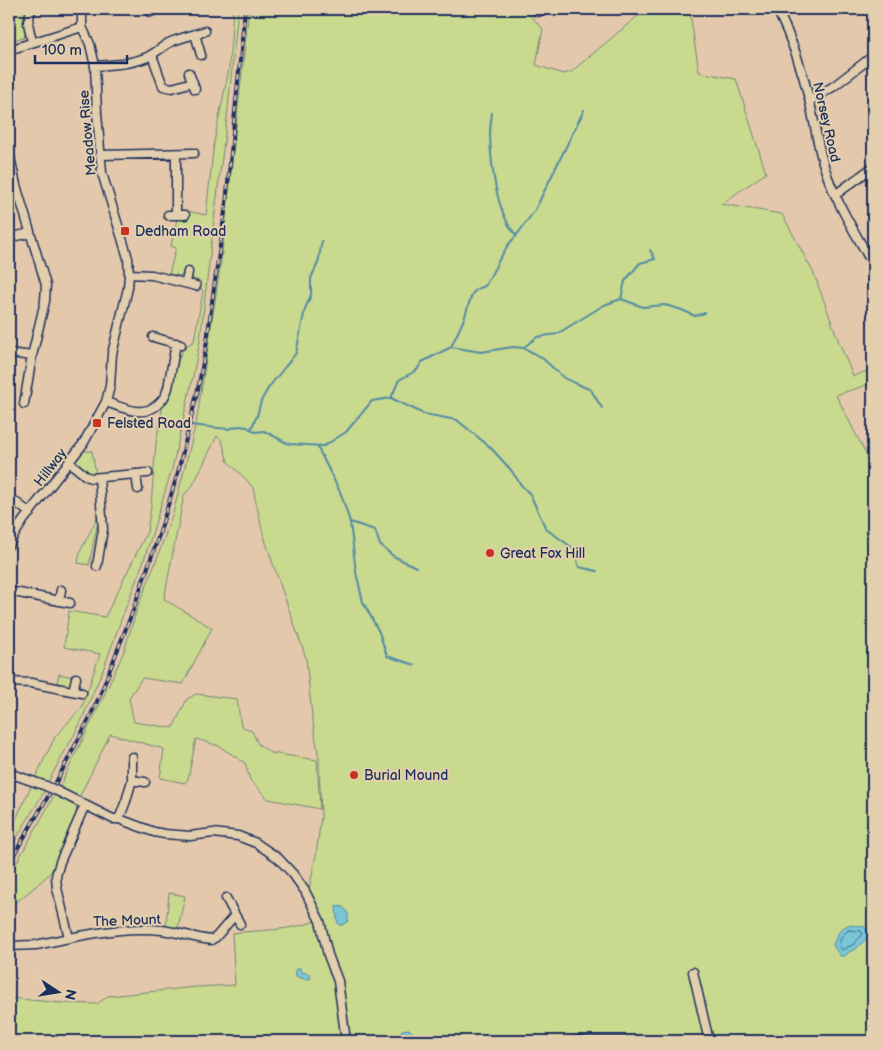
<svg xmlns="http://www.w3.org/2000/svg" width="882" height="1050" font-family="'Balsamiq Sans',sans-serif">
<style>
.green{fill:#c9d98d;stroke:#728476}
.water{fill:#79c6d7;stroke:#538aa7}
.lines{fill:none;stroke-linecap:round;stroke-linejoin:round}
.shore{stroke:#416b8e;stroke-width:1}
.stream{stroke:#538aa7;stroke-width:2}
.minor-casing{stroke:#1b2f5e;stroke-width:11}
.minor{stroke:#e3cfad;stroke-width:8}
.rail-casing{stroke:#1b2f5e;stroke-width:4}
.rail{stroke:#e3cfad;stroke-width:2;stroke-dasharray:5.5;stroke-linecap:butt}
.minor-bridge-casing{stroke:#1b2f5e;stroke-width:11;stroke-linecap:butt}
.minor-bridge{stroke:#e3cfad;stroke-width:8}
.poi-dot{fill:#c8321e;stroke:#e3cfad;stroke-width:2}
.labels{text-anchor:middle;stroke-width:4;stroke-linejoin:round;paint-order:stroke}
.street-label{font-size:14px;fill:#1b2f5e;stroke:#e3cfad}
.poi-label{font-size:14px;fill:#1b2f5e;stroke:#e3cfad;text-anchor:start}
</style>
<rect width="100%" height="100%" fill="#e4c8ac"/>
<filter id="ink" filterUnits="userSpaceOnUse"><feTurbulence type="fractalNoise" baseFrequency=".02" numOctaves="2"/><feDisplacementMap in="SourceGraphic" scale="10" xChannelSelector="R" yChannelSelector="G"/><feConvolveMatrix kernelMatrix="1 2 1 2 8 2 1 2 1" color-interpolation-filters="sRGB"/></filter>
<g filter="url(#ink)">
<path class="green" d="M9,9h22l-7,29 -15,2z
M233,9h5l-11,109 -13,102 -14,120 -7,36 -21,93 -28,91 -23,60 -16,45 -26,61 -32,58 -12,-6 20,-41 27,-30 18,-53 -36,-7 5,-36 36,6 42,-85 4,-26 5,-63 8,-45 7,-10 8,-30 5,-10 10,-7 9,-50 -3,-4v-6l-7,-2 -2,-3 1,-6 -8,-2 -1,5 -3,3 -11,-2 7,-26 -5,-2 6,-27 9,-1 1,-7 19,4 8,-73 15,-73z
M249,9h275l19,20 -7,36 27,9 8,-2 75,-63h49l-5,4 9,59 37,7 30,94 -45,31 61,10 32,60 25,68 14,34 20,-7v14l-37,12 37,73v573h-522l-9,-62 -33,-89 7,-35 5,-38 -2,-58 -7,-43 -6,-58 -32,-91 -12,-37 -9,-42 -7,-9 -18,-17 -6,-21 -5,-5 -24,49 -9,10 -20,104 48,29 -29,56 -41,-6 -13,20 5,24 39,6 14,-29 9,-5 41,5 4,27 11,5 6,13 13,9 46,7 3,49 -52,-10 -18,-19 -5,-17 -26,-17 -23,-7 -8,40 -3,4 -25,-5 4,-29 -54,-15 -31,64 -20,-10 43,-88 22,-49 13,-42 18,-45 18,-51 17,-66 7,-29 24,-157z
M84,451h8l4,23 -10,-1 -7,-7 -3,-5z
M98,516h2v11l-3,-1 -8,39 -11,-2 2,-11z
M59,674l13,3 -3,13 -13,-3z
M32,784l13,6 -36,61v-29l7,-3z
M55,794l21,12c4,11 -19,60 -28,69 -12,12 -26,22 -39,33v-32z
M169,893l16,3 -7,32 -12,-2z
M316,921l9,36 11,25 7,59h-334v-43l53,5 35,1 11,-8 88,-9 39,-2 -3,-52c27,-3 58,-2 84,-12z"/>
<path class="water" d="M336,906l7,1 5,6v8l-6,4h-3l-2,-5z
M848,925l15,1 5,4 2,5 -13,13 -8,4 -4,4h-5l-7,-11c4,-10 5,-15 15,-20z
M299,968h1l1,4 9,2 1,2 -1,3 -10,-1 -5,-3 2,-6z
M409,1029l8,8v4h-11l-5,-8 1,-3z"/>
<g class="lines">
<path class="shore" d="M849,930l12,1 2,3 -9,10 -12,6 -3,-5c1,-6 4,-12 10,-15z"/>
<path class="stream" d="M492,113c-1,7 -2,15 -2,23 1,29 6,77 26,99
M621,299l4,-18 15,-18 15,-4 -5,-9
M451,347l13,-28 8,-25 5,-5 8,-3 14,-26 9,-15 9,-10 18,-25 49,-100
M524,347l13,-10 20,-3 47,-29 17,-6 22,8 22,-2 17,5 13,6 10,-3
M391,398l33,16 33,6 33,27 21,23 10,15 9,9 16,35 27,19 6,19 18,4
M160,422l21,2
M190,425l38,4 11,-3 8,1 8,5 9,-1 25,13 35,2 22,-14 26,-31 19,-3 8,-18 18,-10 5,-8 29,-15 30,5 32,-5 11,1 17,9 23,21 27,12 11,18
M251,429l6,-13 4,-15 8,-14 27,-34 9,-44 6,-14v-17l7,-15 4,-22
M317,446l24,48 9,28 6,50 7,30 16,30 8,24 28,9
M350,522l25,8 5,15 13,11 23,11"/>
<g class="minor-casing">
<path id="minor" d="M31,9l-3,14 4,19
M150,9l1,3
M777,9c14,29 25,58 32,90 6,23 8,47 16,70 11,34 31,65 48,96
M538,12l5,-3h4
M195,34l6,21
M9,50l73,-23
M152,55l11,31 9,2 21,-6
M95,66c17,-1 34,-2 50,-8 10,-4 17,-12 26,-16 11,-5 23,-7 34,-11
M189,73l6,16
M810,101l24,-15 39,-30
M9,152l7,33 30,100 -1,16 -13,55 -8,48
M176,154v61
M100,155l94,-2
M835,195l38,-28
M168,215h17
M9,238l21,-5
M129,274l23,1 44,11
M186,283l2,-11
M153,337l28,8
M9,353l23,3
M106,402c9,3 20,8 30,9 16,2 28,-9 32,-23l8,-45
M69,462l17,14 5,2 57,-5
M136,474l2,15
M9,497l21,16
M9,545l7,-13 7,-11 60,-77 23,-42 4,-16 2,-32 16,-66 1,-14 -1,-16 -26,-85 -5,-60 -2,-47 -5,-22 -8,-17v-10l-2,-8
M97,566l6,-37 -4,-51
M9,591l61,12
M59,601l2,-11
M9,682l22,1 51,10
M73,691l3,-13
M9,773l37,13
M132,780l13,2
M55,790l58,29h6l35,13 11,2 25,2 23,-3 25,3 18,7 22,15 15,16 12,17 15,30 8,34 10,26 8,60
M119,819l7,-18 6,-21v-23
M235,915l5,9
M69,938c31,-6 61,-11 93,-8 16,2 32,8 49,10l5,-3 19,-22 -9,-17
M9,946l27,-1 33,-7 -12,-50 -1,-12 4,-14 25,-57
M693,972l16,69
M574,1041h52"/>
</g>
<use href="#minor" class="minor"/>
<g class="rail-casing">
<path id="rail" d="M9,863l44,-75 35,-67 12,-26 32,-82 27,-78 19,-63 20,-83 9,-48 5,-39 14,-98 19,-195"/>
</g>
<use href="#rail" class="rail"/>
<g class="minor-bridge-casing">
<path id="minor-bridge" d="M46,786l9,4"/>
</g>
<use href="#minor-bridge" class="minor-bridge"/>
</g>
</g>
<g class="poi-dot">
<rect x="120" y="226" width="10" height="10" rx="2.5"/>
<rect x="92" y="418" width="10" height="10" rx="2.5"/>
<circle cx="490" cy="553" r="5"/>
<circle cx="354" cy="775" r="5"/>
</g>
<g class="labels">
<g class="street-label">
<text transform="translate(827 122) rotate(77)" y="5">Norsey Road</text>
<text transform="translate(87 133) rotate(-95)" y="5">Meadow Rise</text>
<text transform="translate(50 467) rotate(-52)" y="5">Hillway</text>
<text transform="translate(127 920) rotate(-2)" y="5">The Mount</text>
</g>
<g class="poi-label">
<text x="135" y="236">Dedham Road</text>
<text x="107" y="428">Felsted Road</text>
<text x="500" y="558">Great Fox Hill</text>
<text x="364" y="780">Burial Mound</text>
</g>
</g>
<rect width="882" height="1050" fill="none" stroke="#e3cfad" stroke-width="30"/>
<rect x="15" y="15" width="852" height="1020" fill="none" stroke="#1b2f5e" stroke-width="2" filter="url(#ink)"/>
<g transform="translate(58 992) rotate(102)" stroke="#e3cfad" stroke-width="4" paint-order="stroke">
<path d="M0-4L9 19L0 12L-9 19Z" fill="#1b2f5e"/>
<text y="-8" font-size="14" font-weight="bold" text-anchor="middle" fill="#1b2f5e">N</text>
</g>
<path d="M35 55v8h92v-8" fill="none" stroke="#1b2f5e" stroke-width="2.5"/>
<text x="42" y="55" font-size="15" fill="#1b2f5e" stroke="#e3cfad" stroke-width="4" paint-order="stroke">100 m</text>
</svg>
